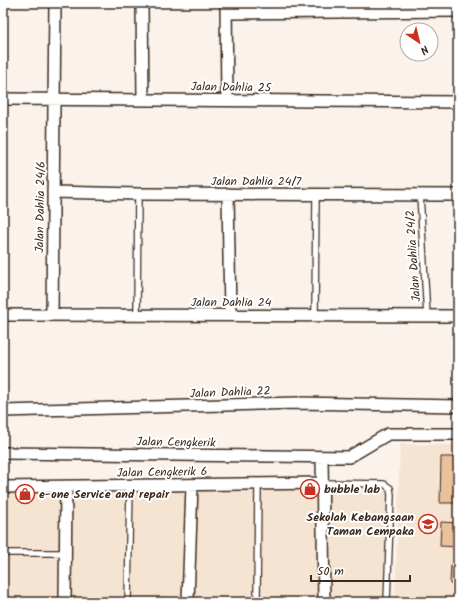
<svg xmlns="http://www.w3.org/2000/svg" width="461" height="605" font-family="Kalam,sans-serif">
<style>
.built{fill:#f6e4d3}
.building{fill:#eac19a;stroke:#3b2a1e}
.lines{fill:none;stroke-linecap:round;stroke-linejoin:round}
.service-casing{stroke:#3b2a1e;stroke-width:8}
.minor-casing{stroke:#3b2a1e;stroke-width:14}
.service{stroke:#fff;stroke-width:5.5}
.minor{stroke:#fff;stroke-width:11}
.labels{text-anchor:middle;stroke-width:4;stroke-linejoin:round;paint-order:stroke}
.street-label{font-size:12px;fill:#3b2a1e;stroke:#fff}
.poi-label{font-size:12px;font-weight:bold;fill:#3b2a1e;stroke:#fff;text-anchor:start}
</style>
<rect width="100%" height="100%" fill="#fbf3eb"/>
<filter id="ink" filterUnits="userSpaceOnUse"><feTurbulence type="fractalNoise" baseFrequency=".025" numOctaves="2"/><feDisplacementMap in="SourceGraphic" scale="8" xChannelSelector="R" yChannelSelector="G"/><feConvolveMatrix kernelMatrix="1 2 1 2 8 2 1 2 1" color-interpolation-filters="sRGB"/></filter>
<g filter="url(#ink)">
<path class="built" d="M400,444l58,1v157h-63z
M328,487h54l5,3 1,7 -4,105h-381v-110l200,-2z"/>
<path class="building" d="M441,457h17v46h-18z
M441,522l17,1v24l-18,-1z
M451,564l7,1v19h-8z"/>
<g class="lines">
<g class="service-casing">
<path id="service" d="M420,195l7,121
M137,315l1,-121
M315,316l1,-121
M322,483l62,1 6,4 1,7 -4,107
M3,553h62
M128,602l2,-116
M257,602l1,-118"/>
</g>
<g class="minor-casing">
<path id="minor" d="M142,3l1,96
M226,3l1,97
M226,13l232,-2
M3,99l455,3
M53,192l85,2 320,1
M228,194l2,121
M3,315l455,1
M52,315l3,-312
M3,411l295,-8 160,3
M3,453l346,4 39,-23h70
M322,457l2,145
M3,487l319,-4
M65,602l1,-116
M188,602l4,-117"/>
</g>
<use href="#service" class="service"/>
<use href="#minor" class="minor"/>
</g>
</g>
<defs>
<g id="shop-ring" transform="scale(1)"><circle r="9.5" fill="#fff" stroke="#c8321e" stroke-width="1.5"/><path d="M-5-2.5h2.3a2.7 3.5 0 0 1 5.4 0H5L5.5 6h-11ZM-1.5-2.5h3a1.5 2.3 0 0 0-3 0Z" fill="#c8321e"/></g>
<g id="school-ring" transform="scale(1)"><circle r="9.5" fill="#fff" stroke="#c8321e" stroke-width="1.5"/><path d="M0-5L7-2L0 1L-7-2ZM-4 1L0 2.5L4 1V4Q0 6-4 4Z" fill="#c8321e"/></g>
</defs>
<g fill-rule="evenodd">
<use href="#shop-ring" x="310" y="489"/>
<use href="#shop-ring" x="25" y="494"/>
<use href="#school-ring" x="428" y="524"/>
</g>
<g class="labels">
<g class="street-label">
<text transform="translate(231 87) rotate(1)" y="4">Jalan Dahlia 25</text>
<text x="256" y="185">Jalan Dahlia 24/7</text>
<text transform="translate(40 207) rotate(-89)" y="4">Jalan Dahlia 24/6</text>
<text transform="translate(413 256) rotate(-94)" y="4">Jalan Dahlia 24/2</text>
<text x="231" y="306">Jalan Dahlia 24</text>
<text transform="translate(230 392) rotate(-2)" y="4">Jalan Dahlia 22</text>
<text transform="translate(176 442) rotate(1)" y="4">Jalan Cengkerik</text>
<text transform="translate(162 472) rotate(-1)" y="4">Jalan Cengkerik 6</text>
</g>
<g class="poi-label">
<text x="324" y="493">bubble lab</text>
<text x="39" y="498">e-one Service and repair</text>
<text x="414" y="521" text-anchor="end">Sekolah Kebangsaan<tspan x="414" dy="14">Taman Cempaka</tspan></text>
</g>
</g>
<rect width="461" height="605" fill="none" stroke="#fff" stroke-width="16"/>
<rect x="8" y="8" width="445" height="589" fill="none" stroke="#3b2a1e" stroke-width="1.5" filter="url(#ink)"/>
<g transform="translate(419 42) rotate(145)"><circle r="19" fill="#ffffff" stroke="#b1aaa5"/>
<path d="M0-3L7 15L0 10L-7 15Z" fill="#c8321e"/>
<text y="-6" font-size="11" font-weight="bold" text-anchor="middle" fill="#3b2a1e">N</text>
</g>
<path d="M311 575v6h99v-6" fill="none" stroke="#3b2a1e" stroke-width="2"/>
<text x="317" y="575" font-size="12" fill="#3b2a1e" stroke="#ffffff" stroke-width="3" paint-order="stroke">50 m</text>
</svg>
